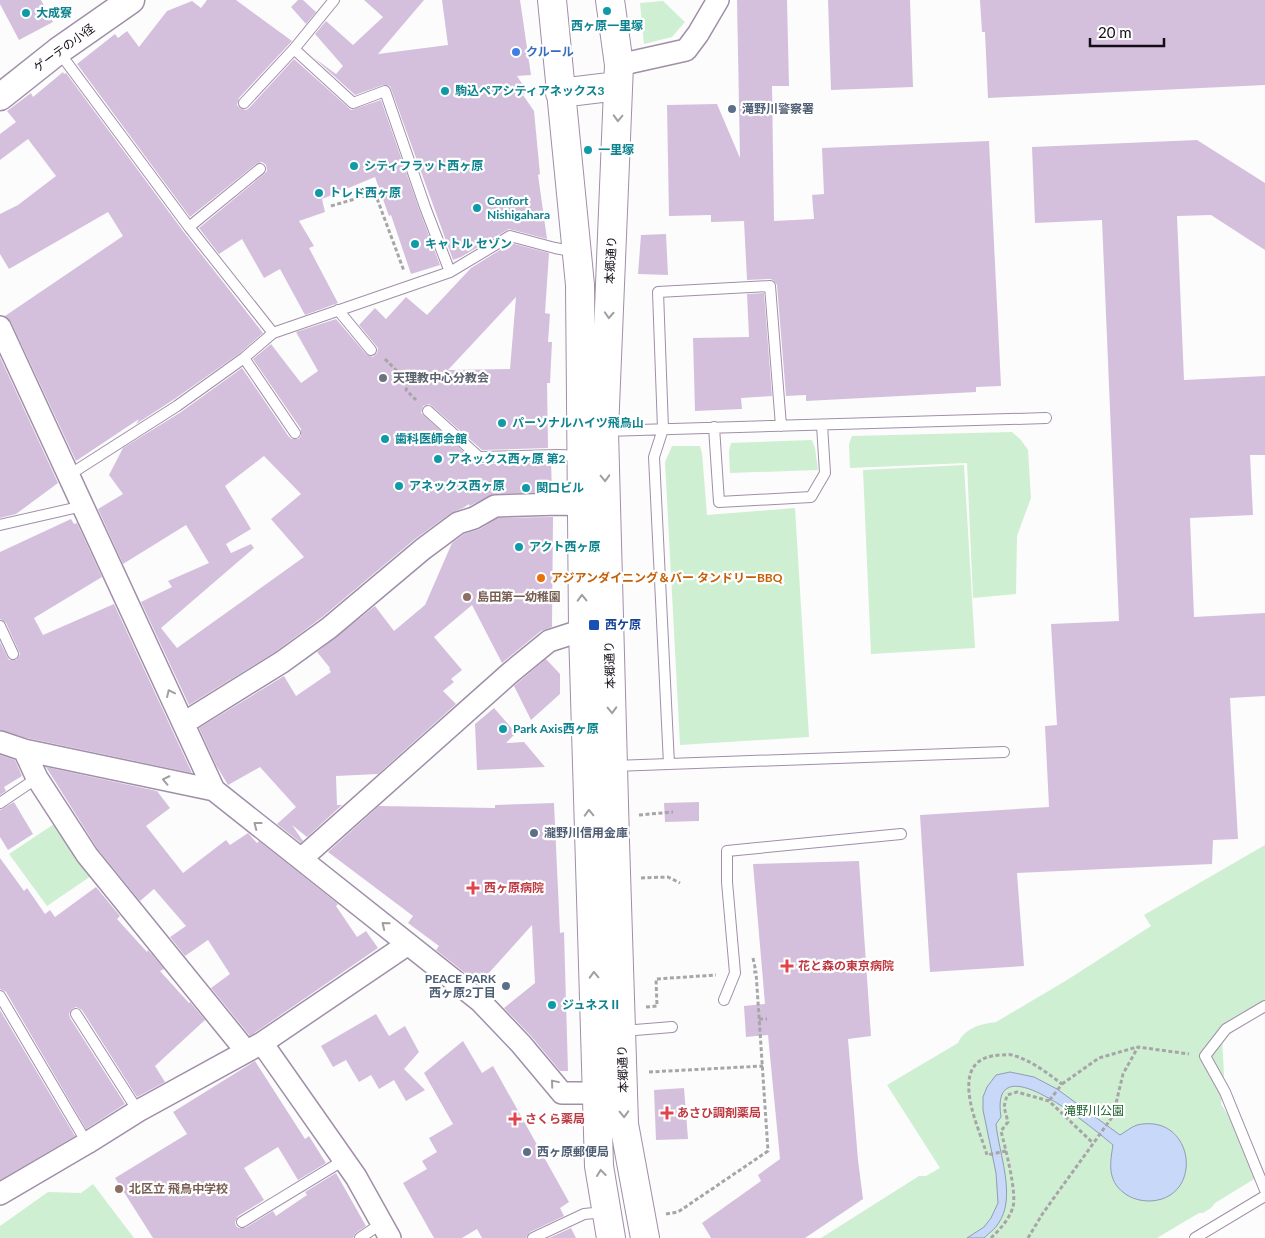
<svg xmlns="http://www.w3.org/2000/svg" width="1265" height="1238" font-family="Lato,'Noto Sans JP',sans-serif">
<style>
.green{fill:#cfefd2}
.water{fill:#c7d8f8;stroke:#919bb4}
.building{fill:#d4c0dd;fill-rule:evenodd}
.lines{fill:none;stroke-linecap:round;stroke-linejoin:round}
.service-casing{stroke:#a18ea9;stroke-width:12}
.minor-casing{stroke:#a18ea9;stroke-width:24}
.tertiary-casing{stroke:#a18ea9;stroke-width:29}
.secondary-casing{stroke:#a18ea9;stroke-width:30}
.path{stroke:#a8a5a9;stroke-width:3;stroke-dasharray:4 2.5;stroke-linecap:butt}
.service{stroke:#fff;stroke-width:10}
.minor{stroke:#fff;stroke-width:21}
.tertiary{stroke:#fff;stroke-width:26}
.secondary{stroke:#fff;stroke-width:28}
.oneway{stroke:#a19ea2}
.culture-dot{fill:#0f9aa8;stroke:#fff;stroke-width:2}
.shop-dot{fill:#3f7fe0;stroke:#fff;stroke-width:2}
.service-dot{fill:#5c6f8a;stroke:#fff;stroke-width:2}
.worship-dot{fill:#6b7280;stroke:#fff;stroke-width:2}
.food-dot{fill:#e8710a;stroke:#fff;stroke-width:2}
.education-dot{fill:#8d6e63;stroke:#fff;stroke-width:2}
.transit-dot{fill:#1a4fb4;stroke:#fff;stroke-width:2}
.health-dot{fill:#e0444e;stroke:#fff;stroke-width:2}
.labels{text-anchor:middle;stroke-width:4.5;stroke-linejoin:round;paint-order:stroke}
.culture-label{font-size:12px;font-weight:bold;fill:#0d838f;stroke:#fff;text-anchor:start}
.street-label{font-size:12px;fill:#140d17;stroke:#fff}
.shop-label{font-size:12px;font-weight:bold;fill:#366cbe;stroke:#fff;text-anchor:start}
.service-label{font-size:12px;font-weight:bold;fill:#4e5e75;stroke:#fff;text-anchor:start}
.worship-label{font-size:12px;font-weight:bold;fill:#5b616d;stroke:#fff;text-anchor:start}
.food-label{font-size:12px;font-weight:bold;fill:#c56008;stroke:#fff;text-anchor:start}
.education-label{font-size:12px;font-weight:bold;fill:#785e54;stroke:#fff;text-anchor:start}
.transit-label{font-size:12px;font-weight:bold;fill:#164399;stroke:#fff;text-anchor:start}
.health-label{font-size:12px;font-weight:bold;fill:#be3a42;stroke:#fff;text-anchor:start}
.park-label{font-size:12px;fill:#1d612b;stroke:#fff}
</style>
<rect width="100%" height="100%" fill="#fcfcfc"/>
<path class="green" d="M663,1l22,21 -13,15 -28,7 -4,-41z
M1012,432l9,8 7,10 3,48 -14,38 -1,58 -43,4 -6,-135 -117,5 -1,-24 3,-8z
M812,440l3,8 3,22 -88,3 -1,-22 2,-8z
M672,446h28l2,7 5,62 88,-7 14,229 -129,8 -15,-283z
M964,465l11,183 -104,6 -8,-184z
M54,824l37,52 -44,30 -38,-52z
M1265,845v164l-43,28 2,37 -3,30 43,69 -49,30 -4,5 -8,5h-4l-42,25h-336l98,-62h7l14,-8 -53,-83 71,-42c7,-15 22,-19 38,-21l71,-42 84,-54 -7,-11z
M93,1184l41,54h-134v-12l48,-34 33,1z"/>
<path class="water" d="M1010,1072l24,5 23,12 63,46c5,-3 11,-8 17,-10 58,-13 68,74 13,76 -9,0 -18,-2 -26,-8 -17,-13 -14,-30 -11,-48 -18,-15 -124,-105 -112,-28l-5,7c3,30 21,74 2,100 -3,5 -9,9 -14,14h-17l17,-11 7,-9 7,-15 -2,-30 -13,-63v-13l4,-10 9,-12z"/>
<path class="building" d="M0,0h41l12,22 -34,18 -19,-36z
M207,0h29l56,41 -53,57 -2,7 3,3 6,2 3,-2 45,-49 57,51 30,-10 38,109 21,56 -29,9 -20,-59 -2,1 -14,-39 -53,22 3,13 -26,9 15,25 -5,2 29,55 -33,12 -25,-46 -16,9 -22,-39 -23,15 -20,-26 65,-54 3,-3 -1,-6 -4,-3 -6,2 -66,53 -113,-153 38,-30 3,4 9,-7 12,16 28,-36 25,-10 9,7z
M298,0h5l13,12 -10,12 -15,-17z
M364,0h60l-46,54 70,-9 -6,-45h78l11,75 -14,1 10,15 -4,4 11,16 6,63 -2,1 9,64 -38,-10 -48,28 -8,3 -63,-174 -7,-1 -28,10 -42,-38 23,17 7,-8 -28,-32 11,-13 27,24 30,-28z
M737,0h50l2,86h-17l2,135 40,-2 -2,-24 12,-1 -2,-46 167,-7 12,245 -25,1v5l-170,9v-6l-20,1 -9,-111 -4,-5 -3,-1 -23,1 -3,-59 -33,1v-7l-42,1 -2,-111 50,-1 23,54z
M828,0h82l3,87 -82,3z
M980,0h285v85l-277,13 -3,-66h-3z
M63,72l1,2 2,-1 117,158 80,102 -23,20 -67,47 -37,24 3,-5 -63,42 -65,-139 -6,-6 118,-80 -15,-24 -99,57 -9,-15v-40l18,-9 38,-29 -28,-37 -28,21v-26l16,-12 -9,-11 24,-18 2,4z
M1197,140l68,43v67l-54,-35 -34,1 7,164 81,-4v79h-15l3,60 -63,3 4,99 71,-4v83l-35,2 8,141 -25,1 -1,24 -195,9 7,93 -94,6 -10,-157 129,-8 -4,-81 12,-1 -6,-101 68,-3 -17,-401 -67,3 -3,-76z
M666,234l2,41 -30,-1 3,-39z
M511,243l38,10 -4,60 5,1 -2,28h4l-2,41h-3l1,65 -66,2 -50,-44 -3,-2 -6,2 -2,7 54,49 4,2 72,-2 1,30 -58,2 -25,12v-2l-6,4 -12,5 -36,26 -94,79 -46,34 -86,53 -48,-103 31,-15 -4,-6 41,-18 -23,-38 -63,39 -25,-55 25,-15 -14,-19 14,-27 58,-36 61,-44 47,69 3,2h6l3,-3v-7l-48,-70 18,-15 30,39 17,-12 -22,-39 40,-13 30,35 7,3 4,-4 1,-5 -19,-23 16,-17 11,11 20,-22 21,18 44,-47zM516,297l-6,72 -62,1zM264,456l37,38 -30,25 33,38 -127,91 -16,-20 93,-80 -3,-4 -20,9 -5,-9 25,-15 -26,-43z
M764,293l8,103 -31,2 1,11 -47,2 -2,-73 56,-1 -2,-43z
M0,357l58,126 -42,31 -16,4z
M553,517l-1,110 -11,4 -39,32 -30,-58 -38,32 28,33 -11,9 3,3 -11,9 13,13 -78,70 -42,2 1,29h5l-35,32 -15,-12 11,16 -2,2 -24,-19 19,-17 -36,-40 -32,18 -12,-20 -17,-37 85,-52 12,20 35,-24 -2,-3 1,-1 -13,-16 58,-46 19,25 31,-26 27,-62 12,-9 16,-5 18,-11z
M71,519l3,5 3,-1 25,54 -68,41 9,17 71,-31 78,169 -165,-35 -27,-8v-88l9,18h7l4,-6 -14,-31 -6,-4v-67z
M546,659l14,15v20l-29,26 -17,-34z
M494,708l22,25 -10,10 18,-1 21,25 -68,3 -2,-46z
M0,755l15,5 7,16 -18,11 2,4 -6,4z
M46,767l111,24 13,17 -24,18 37,47 43,-33 4,5 18,-12 9,10 2,-2 79,63 -2,2 21,31 9,-6 12,17 -128,88 -39,-48 19,-14 -22,-34 -23,16 -15,-19 16,-11 -32,-37 -14,12 -43,-53z
M14,802l19,32 -25,16 -8,-13v-27z
M699,802v19l-34,1 -1,-19z
M554,803l6,130 4,-1 4,139h-8l-29,-35 -27,-28 31,-25 -3,-58 -53,59 -43,-34 3,-4 -31,-23 5,-7 -85,-64 51,-46 116,2v-3z
M0,858l24,33 3,-3 18,26 5,-4 5,7 41,-30 24,29 -3,3 30,33 1,-2 16,19 -4,2 29,32 1,-1 15,18 -50,46 10,16 -28,15 -55,-87 -6,-3 -4,2 -3,5 1,4 55,86 -39,25 -80,-137 -6,-3z
M859,861l12,175 -23,3 10,121 5,39 -58,39h-94l-9,-15 59,-42 -3,-6 22,-16 -12,-124 -22,2 -2,-31 21,-2 -12,-140z
M0,1010l75,126 -75,44z
M376,1014l13,22 16,-10 14,26 -15,17 21,21 -19,11 -12,-21 -15,9 -8,-14 -12,7 -13,-22 -13,7 -12,-21z
M463,1041l19,32 11,-7 76,136 -9,6 4,8 -34,16 -4,6h-44l-5,-9 -15,9h-28l-31,-55 24,-14 -5,-8 15,-9 -8,-14 24,-14 -29,-51z
M255,1061l50,78 4,-3 17,27 -28,17 -20,-33 -34,21 20,32 -26,16 -3,6 1,4 3,2h6l28,-17 3,5 31,-21 -2,-3 31,-19 30,53 -10,7 -3,5h-200l-38,-60 72,-44 -14,-22z
M684,1088l4,51 -32,1 -2,-50z
M571,1228l5,10h-27z"/>
<g class="lines">
<g class="service-casing">
<path id="service" d="M294,49l40,-49
M59,52l130,175 84,106
M244,103l50,-54 59,54 32,-12 40,116 25,65
M189,227l71,-58
M338,310l33,40
M244,358l51,75
M428,411l51,46 81,-2 19,1
M714,427l5,75 92,-5 14,-24 -3,-48
M605,431l441,-13
M69,475l108,-69 67,-48 29,-25 177,-61 60,-36 45,12 21,4
M0,525l83,-19
M0,626l13,28
M669,764l-15,-307 9,-28 -5,-137 112,-6 11,140
M614,766l390,-14
M0,803l37,-25
M0,996l87,147
M724,1000l11,-27 -8,-91v-31l174,-17
M1265,1006l-39,23 -21,27 20,36 40,98
M76,1014l62,97
M623,1031l49,-4
M242,1222l102,-62
M360,1238l22,-15
M533,1238l51,-24 21,-2
M1195,1238l70,-42"/>
</g>
<g class="minor-casing">
<path id="minor" d="M619,65l67,-15 12,-16 20,-34
M0,327l214,463 266,211 41,43 41,49h36
M184,723l98,-61 47,-34 94,-79 35,-26 16,-5 21,-12 65,-2 21,1
M0,742l24,8 190,40
M24,750l13,28 50,77 159,196
M301,859l209,-186 39,-32 34,-11
M262,1043l94,134 34,61
M0,1194l87,-51 51,-32 124,-68 146,-99"/>
</g>
<g class="tertiary-casing">
<path id="tertiary" d="M0,97l58,-46 73,-51"/>
</g>
<g class="secondary-casing">
<path id="secondary" d="M552,0l28,285 3,345 16,536 12,72
M610,0l9,65 -15,366 11,410 9,283 21,114
M560,93l58,-7"/>
</g>
<path class="path" d="M331,206l44,-13 29,78
M385,359l24,24 -3,7 10,10
M639,815l34,-3
M641,878l27,-1 12,6
M753,958l3,14
M646,1007l11,-1 -1,-27 60,-4
M759,1019h8
M649,1072l114,-6
M1062,1084l37,-26 38,-11
M1006,1151l-19,4c-6,-20 -16,-41 -18,-63 -2,-24 8,-36 32,-37 4,0 8,-1 11,0 19,5 35,18 50,29l-13,17
M666,1214l12,-2 90,-61 -12,-179h-4
M991,1238c9,-9 18,-18 22,-31 4,-15 -8,-60 -12,-76l7,-9 -4,-15 3,-12 10,-3 32,9 44,42
M1028,1238l15,-25 70,-97 10,-42 15,-27 51,7"/>
<use href="#service" class="service"/>
<use href="#minor" class="minor"/>
<use href="#tertiary" class="tertiary"/>
<use href="#secondary" class="secondary"/>
</g>
<defs><path id="oneway-chevron" d="M-2-3.5L2.5 0L-2 3.5" fill="none" stroke-width="1.6" stroke-linecap="round" stroke-linejoin="round" transform="scale(1.25)"/></defs>
<g class="oneway">
<use href="#oneway-chevron" transform="translate(618 118) rotate(92)"/>
<use href="#oneway-chevron" transform="translate(609 315) rotate(93)"/>
<use href="#oneway-chevron" transform="translate(605 478) rotate(88)"/>
<use href="#oneway-chevron" transform="translate(582 598) rotate(-91)"/>
<use href="#oneway-chevron" transform="translate(170 693) rotate(-115)"/>
<use href="#oneway-chevron" transform="translate(612 710) rotate(88)"/>
<use href="#oneway-chevron" transform="translate(166 780) rotate(-168)"/>
<use href="#oneway-chevron" transform="translate(589 813) rotate(-92)"/>
<use href="#oneway-chevron" transform="translate(257 825) rotate(-142)"/>
<use href="#oneway-chevron" transform="translate(385 925) rotate(-141)"/>
<use href="#oneway-chevron" transform="translate(594 975) rotate(-92)"/>
<use href="#oneway-chevron" transform="translate(554 1083) rotate(-130)"/>
<use href="#oneway-chevron" transform="translate(624 1114) rotate(88)"/>
<use href="#oneway-chevron" transform="translate(601 1173) rotate(-97)"/>
</g>
<g class="culture-dot">
<circle cx="607" cy="11" r="5"/>
<circle cx="26" cy="13" r="5"/>
<circle cx="445" cy="91" r="5"/>
<circle cx="588" cy="150" r="5"/>
<circle cx="354" cy="166" r="5"/>
<circle cx="319" cy="193" r="5"/>
<circle cx="477" cy="208" r="5"/>
<circle cx="415" cy="244" r="5"/>
<circle cx="502" cy="423" r="5"/>
<circle cx="385" cy="439" r="5"/>
<circle cx="438" cy="459" r="5"/>
<circle cx="399" cy="486" r="5"/>
<circle cx="526" cy="488" r="5"/>
<circle cx="519" cy="547" r="5"/>
<circle cx="503" cy="729" r="5"/>
<circle cx="552" cy="1005" r="5"/>
</g>
<circle class="shop-dot" cx="516" cy="52" r="5"/>
<g class="service-dot">
<circle cx="732" cy="109" r="5"/>
<circle cx="534" cy="833" r="5"/>
<circle cx="506" cy="986" r="5"/>
<circle cx="527" cy="1152" r="5"/>
</g>
<circle class="worship-dot" cx="383" cy="378" r="5"/>
<circle class="food-dot" cx="541" cy="578" r="5"/>
<g class="education-dot">
<circle cx="467" cy="597" r="5"/>
<circle cx="119" cy="1189" r="5"/>
</g>
<rect class="transit-dot" x="588" y="619" width="12" height="12" rx="2.5"/>
<g class="health-dot">
<path d="M470.5 880.5h5v5h5v5h-5v5h-5v-5h-5v-5h5z"/>
<path d="M784.5 958.5h5v5h5v5h-5v5h-5v-5h-5v-5h5z"/>
<path d="M664.5 1105.5h5v5h5v5h-5v5h-5v-5h-5v-5h5z"/>
<path d="M512.5 1111.5h5v5h5v5h-5v5h-5v-5h-5v-5h5z"/>
</g>
<g class="labels">
<g class="culture-label">
<text x="36" y="17">大成寮</text>
<text x="607" y="30" text-anchor="middle">西ヶ原一里塚</text>
<text x="455" y="95">駒込ペアシティアネックス3</text>
<text x="598" y="154">一里塚</text>
<text x="364" y="170">シティフラット西ヶ原</text>
<text x="329" y="197">トレド西ヶ原</text>
<text x="487" y="205">Confort<tspan x="487" dy="14">Nishigahara</tspan></text>
<text x="425" y="248">キャトル セゾン</text>
<text x="512" y="427">パーソナルハイツ飛鳥山</text>
<text x="395" y="443">歯科医師会館</text>
<text x="448" y="463">アネックス西ヶ原 第2</text>
<text x="409" y="490">アネックス西ヶ原</text>
<text x="536" y="492">関口ビル</text>
<text x="529" y="551">アクト西ヶ原</text>
<text x="513" y="733">Park Axis西ヶ原</text>
<text x="562" y="1009">ジュネスⅡ</text>
</g>
<g class="street-label">
<text transform="translate(64 48) rotate(-36)" y="4">ゲーテの小径</text>
<text transform="translate(611 260) rotate(-87)" y="4">本郷通り</text>
<text transform="translate(610 665) rotate(-92)" y="4">本郷通り</text>
<text transform="translate(623 1069) rotate(-92)" y="4">本郷通り</text>
</g>
<g class="shop-label">
<text x="526" y="56">クルール</text>
</g>
<g class="service-label">
<text x="742" y="113">滝野川警察署</text>
<text x="544" y="837">瀧野川信用金庫</text>
<text x="496" y="983" text-anchor="end">PEACE PARK<tspan x="496" dy="14">西ヶ原2丁目</tspan></text>
<text x="537" y="1156">西ヶ原郵便局</text>
</g>
<g class="worship-label">
<text x="393" y="382">天理教中心分教会</text>
</g>
<g class="food-label">
<text x="551" y="582">アジアンダイニング＆バー タンドリーBBQ</text>
</g>
<g class="education-label">
<text x="477" y="601">島田第一幼稚園</text>
<text x="129" y="1193">北区立 飛鳥中学校</text>
</g>
<g class="transit-label">
<text x="605" y="629">西ケ原</text>
</g>
<g class="health-label">
<text x="484" y="892">西ヶ原病院</text>
<text x="798" y="970">花と森の東京病院</text>
<text x="677" y="1117">あさひ調剤薬局</text>
<text x="525" y="1123">さくら薬局</text>
</g>
<g class="park-label">
<text x="1094" y="1115">滝野川公園</text>
</g>
</g>
<path d="M1090 38v8h74v-8" fill="none" stroke="#140d17" stroke-width="2.5"/>
<text x="1098" y="38" font-size="15" fill="#140d17" stroke="#ffffff" stroke-width="4" paint-order="stroke">20 m</text>
</svg>
